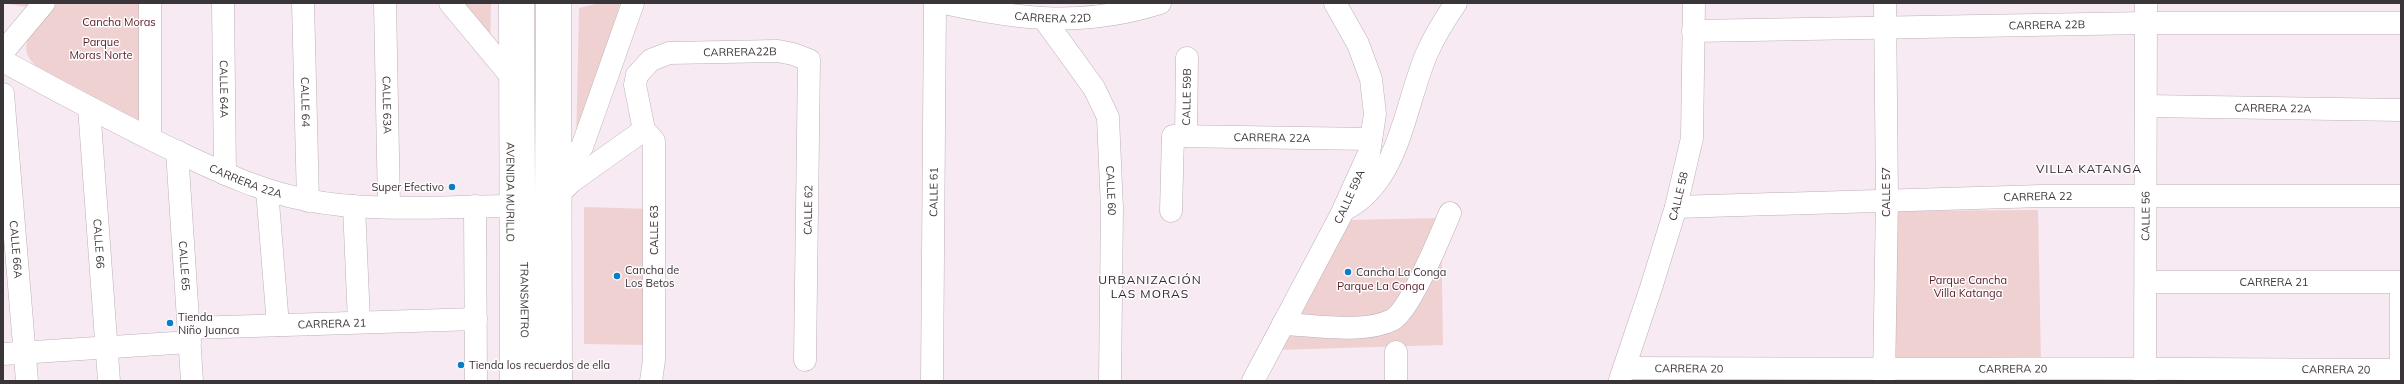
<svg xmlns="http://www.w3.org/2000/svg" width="2404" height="384" font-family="Mulish,sans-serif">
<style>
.green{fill:#f0d1d2}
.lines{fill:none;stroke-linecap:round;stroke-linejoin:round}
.minor-casing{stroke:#bcb1b8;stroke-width:23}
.major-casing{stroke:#bcb1b8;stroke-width:23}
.minor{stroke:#fff;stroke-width:22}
.major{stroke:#fff;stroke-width:22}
.poi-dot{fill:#097ec7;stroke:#fefbfd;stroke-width:1.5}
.labels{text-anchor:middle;stroke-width:3;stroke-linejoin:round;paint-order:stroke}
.street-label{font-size:11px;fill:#3a3538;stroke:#fefbfd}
.park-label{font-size:11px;fill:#561d25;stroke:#fefbfd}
.poi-label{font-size:11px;fill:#3a3538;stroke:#fefbfd;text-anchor:start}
.neighbourhood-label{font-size:12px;letter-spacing:1px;fill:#30272e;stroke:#fefbfd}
</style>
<rect width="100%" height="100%" fill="#f7eaf3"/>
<path class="green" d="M3,3h146l-4,121 -109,-58c-24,-22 2,-38 15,-55z
M455,3l36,1 -1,42z
M600,3h20l-33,118 -11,27 3,-140z
M584,207l67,2 -4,136 -63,-1z
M2038,210l3,152 -146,2 1,-153z
M1441,218l2,127 -167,5 71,-130z"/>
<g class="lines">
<g class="minor-casing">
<g id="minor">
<path id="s1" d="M223,3l2,171"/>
<path id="s2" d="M303,3l5,198"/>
<path id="s3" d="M385,3l4,203"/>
<path id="s4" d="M523,3l2,378"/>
<path id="s5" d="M944,3c77,17 140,24 216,0"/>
<path id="s6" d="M1044,19l50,69 14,29 4,92 -2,172"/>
<path id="s7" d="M1693,31l454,-8h254"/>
<path d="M3,52l41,-49"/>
<path id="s8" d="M3,61c55,30 110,60 166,87 45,21 89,43 138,52 63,13 140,6 205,6"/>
<path id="s9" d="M3,94l24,287"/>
<path id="s10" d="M2146,106l255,4"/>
<path id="s11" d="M89,107l20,274"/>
<path d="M644,130l10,11v219l-3,21"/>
<path id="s12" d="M1186,136l1,-78"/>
<path d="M150,138v-135"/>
<path id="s13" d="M177,151l15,230"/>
<path d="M560,170l22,-23 51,-144"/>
<path d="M267,190l11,135"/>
<path id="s14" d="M560,193l11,-11 73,-52 -9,-45 2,-10 14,-15 18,-7 109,-2 15,3 16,6 -4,300"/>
<path d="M354,206l5,116"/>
<path d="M475,206l1,175"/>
<path id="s15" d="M1676,207l365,-11h360"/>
<path d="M1344,210c56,-28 60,-104 83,-157 8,-18 18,-34 29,-50"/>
<path id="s16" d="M1171,211l2,-75 198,3"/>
<path id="s17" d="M2147,282h254"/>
<path d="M1283,324c31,1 81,10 109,-4 18,-9 49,-86 58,-107"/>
<path id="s18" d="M189,328l287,-9"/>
<path d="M3,354l187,-12"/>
<path id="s19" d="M1624,368c259,2 518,-1 777,2"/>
<path id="s20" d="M1620,380l31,-92 25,-81 16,-69 2,-135"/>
<path d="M545,381l2,-378"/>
<path id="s21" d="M932,381l3,-378"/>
<path id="s22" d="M1253,381l88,-166 28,-62 6,-39 -4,-35 -13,-35 -23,-41"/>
<path d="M1396,381v-29"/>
<path d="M1884,381l3,-181 -2,-197"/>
<path id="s23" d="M2145,381l1,-378"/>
<path d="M2401,381v-98"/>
</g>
</g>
<g class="major-casing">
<g id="major">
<path d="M450,3l60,72"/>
<path id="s24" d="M510,3l1,378"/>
<path d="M560,3l1,378"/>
</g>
</g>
<use href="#minor" class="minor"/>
<use href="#major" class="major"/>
</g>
<g class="poi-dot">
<circle cx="452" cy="187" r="4"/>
<circle cx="1348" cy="272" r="4"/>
<circle cx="617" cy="276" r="4"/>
<circle cx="170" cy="323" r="4"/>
<circle cx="461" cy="365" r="4"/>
</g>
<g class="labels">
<g class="street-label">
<text dy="4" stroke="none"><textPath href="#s5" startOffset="110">CARRERA 22D</textPath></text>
<text dy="4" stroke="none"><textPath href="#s7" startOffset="354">CARRERA 22B</textPath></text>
<text dy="4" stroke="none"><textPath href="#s14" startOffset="272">CARRERA22B</textPath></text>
<text dy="4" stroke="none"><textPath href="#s1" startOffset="86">CALLE 64A</textPath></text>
<text dy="4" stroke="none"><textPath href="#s12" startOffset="39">CALLE 59B</textPath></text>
<text dy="4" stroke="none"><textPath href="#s2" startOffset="99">CALLE 64</textPath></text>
<text dy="4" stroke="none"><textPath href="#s3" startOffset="102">CALLE 63A</textPath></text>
<text dy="4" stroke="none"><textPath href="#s10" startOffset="127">CARRERA 22A</textPath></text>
<text dy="4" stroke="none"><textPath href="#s16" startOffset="174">CARRERA 22A</textPath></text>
<text dy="4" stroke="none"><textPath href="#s8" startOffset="271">CARRERA 22A</textPath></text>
<text dy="4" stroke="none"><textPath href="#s6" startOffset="191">CALLE 60</textPath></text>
<text dy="4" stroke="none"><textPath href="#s24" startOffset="189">AVENIDA MURILLO</textPath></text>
<text dy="4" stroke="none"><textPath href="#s21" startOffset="189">CALLE 61</textPath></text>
<text transform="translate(1886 192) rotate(-90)" y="4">CALLE 57</text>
<text dy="4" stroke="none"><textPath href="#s20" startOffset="193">CALLE 58</textPath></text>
<text dy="4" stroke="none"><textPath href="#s22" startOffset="208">CALLE 59A</textPath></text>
<text dy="4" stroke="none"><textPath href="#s15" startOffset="362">CARRERA 22</textPath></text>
<text transform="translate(808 210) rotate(-89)" y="4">CALLE 62</text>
<text dy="4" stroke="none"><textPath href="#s23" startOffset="165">CALLE 56</textPath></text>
<text transform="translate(654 230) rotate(-90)" y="4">CALLE 63</text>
<text dy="4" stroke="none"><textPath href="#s11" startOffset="137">CALLE 66</textPath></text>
<text dy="4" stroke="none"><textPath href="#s9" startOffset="156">CALLE 66A</textPath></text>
<text dy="4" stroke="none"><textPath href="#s13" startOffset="115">CALLE 65</textPath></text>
<text dy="4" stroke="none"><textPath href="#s17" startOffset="127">CARRERA 21</textPath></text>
<text dy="4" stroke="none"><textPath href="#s4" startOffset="297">TRANSMETRO</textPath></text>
<text dy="4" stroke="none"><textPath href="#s18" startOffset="143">CARRERA 21</textPath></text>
<text dy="4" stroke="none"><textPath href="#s19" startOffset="65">CARRERA 20</textPath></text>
<text dy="4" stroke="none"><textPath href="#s19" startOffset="389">CARRERA 20</textPath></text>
<text dy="4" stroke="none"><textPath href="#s19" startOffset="712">CARRERA 20</textPath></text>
</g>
<g class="park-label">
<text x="119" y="26">Cancha Moras</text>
<text x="101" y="46">Parque<tspan x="101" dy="13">Moras Norte</tspan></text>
<text x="1968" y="284">Parque Cancha<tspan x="1968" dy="13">Villa Katanga</tspan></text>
<text x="1381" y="290">Parque La Conga</text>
</g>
<g class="poi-label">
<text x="444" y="191" text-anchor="end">Super Efectivo</text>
<text x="625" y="274">Cancha de<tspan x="625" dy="13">Los Betos</tspan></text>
<text x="1356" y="276">Cancha La Conga</text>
<text x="178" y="321">Tienda<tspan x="178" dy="13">Niño Juanca</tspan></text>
<text x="469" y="369">Tienda los recuerdos de ella</text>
</g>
<g class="neighbourhood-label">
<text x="2089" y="173">VILLA KATANGA</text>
<text x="1150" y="284">URBANIZACIÓN<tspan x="1150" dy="14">LAS MORAS</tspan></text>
</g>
</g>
<rect width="2404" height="384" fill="none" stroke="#3a3538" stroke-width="8"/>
</svg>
